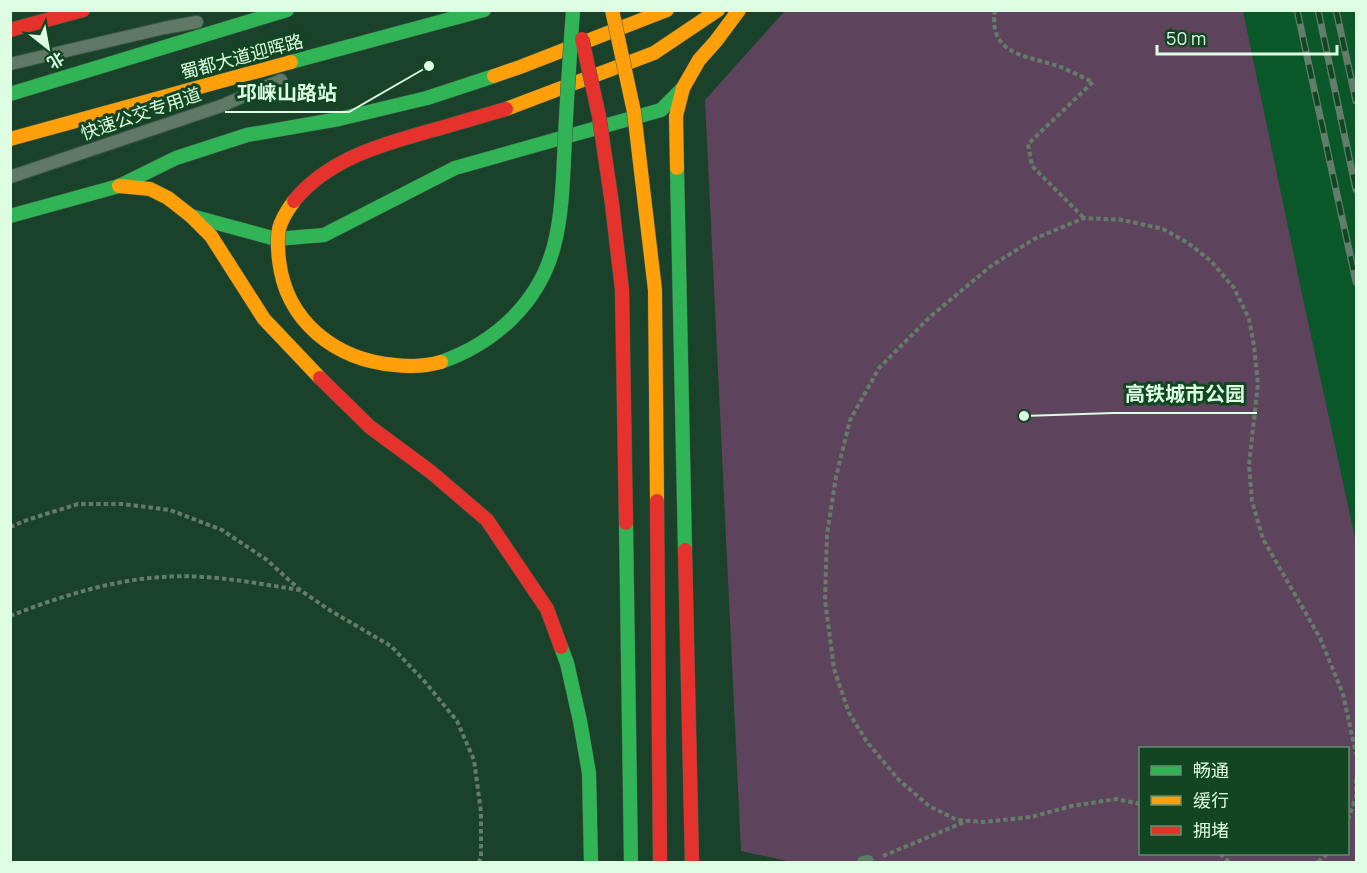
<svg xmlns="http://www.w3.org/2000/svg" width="1367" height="873" font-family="Manrope,'Noto Sans SC',sans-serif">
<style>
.built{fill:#0a5829}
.green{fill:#5d445c;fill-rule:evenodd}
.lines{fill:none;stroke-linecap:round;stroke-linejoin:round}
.lane-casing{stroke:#3d5a47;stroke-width:14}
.fast-casing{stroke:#3d5a47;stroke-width:15}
.slow-casing{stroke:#3d5a47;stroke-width:15}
.jam-casing{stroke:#3d5a47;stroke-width:15}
.path{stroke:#657c6b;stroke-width:4;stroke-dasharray:4.5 3;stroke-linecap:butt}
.lane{stroke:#607866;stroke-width:12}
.fast{stroke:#30b455;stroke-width:14}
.slow{stroke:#ff9f0a;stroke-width:14}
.jam{stroke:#e5322d;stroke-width:14}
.rail-casing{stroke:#627d6a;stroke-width:7}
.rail{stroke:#124522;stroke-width:4.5;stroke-dasharray:14;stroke-linecap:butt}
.fast-bridge-casing{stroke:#3d5a47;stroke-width:15;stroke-linecap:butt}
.slow-bridge-casing{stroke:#3d5a47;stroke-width:15;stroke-linecap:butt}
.jam-bridge-casing{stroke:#3d5a47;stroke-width:15;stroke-linecap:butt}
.fast-bridge{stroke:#30b455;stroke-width:14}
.slow-bridge{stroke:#ff9f0a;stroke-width:14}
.jam-bridge{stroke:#e5322d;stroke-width:14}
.labels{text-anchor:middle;stroke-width:6;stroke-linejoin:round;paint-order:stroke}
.street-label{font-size:18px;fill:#dcfde2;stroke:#124522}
.leader{fill:none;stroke:#dcfde2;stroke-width:2}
.callout-dot{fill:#dcfde2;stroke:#124522;stroke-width:2}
.callout-label{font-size:20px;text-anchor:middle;font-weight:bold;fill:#dcfde2;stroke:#124522;stroke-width:6;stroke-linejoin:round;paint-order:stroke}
</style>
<rect width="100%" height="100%" fill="#1a4129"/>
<path class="built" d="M1243,11h113v531l-55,-253z"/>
<path class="green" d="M785,11h458l58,278 55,253v320h-564l-51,-11 -36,-751zM1140,748h208v106h-208z"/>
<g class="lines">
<g class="lane-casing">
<path id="lane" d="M10,64l154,-36 33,-6
M10,177l211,-71 60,-26
M863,862l5,-1"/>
</g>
<g class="fast-casing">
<path id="fast" d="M291,62l193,-52
M10,94l277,-84
M677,168l8,382
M10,216l109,-30 57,-28 71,-23 92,-16 88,-21 67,-22
M191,216l85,23 48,-4 131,-67 206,-58 22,-22
M561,647l6,16 13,58 9,52 2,89"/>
</g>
<g class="slow-casing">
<path id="slow" d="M494,76l26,-9 147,-57
M506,109l148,-56 64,-43
M10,139l281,-77
M677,168l-1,-52 7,-28 16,-28 17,-19 23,-31
M119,186l31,3 18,9 23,18 20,20 53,83 56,59"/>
</g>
<g class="jam-casing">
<path id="jam" d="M10,30l73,-20
M320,378l50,49 61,45 56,48 60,89 14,38
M685,550l7,312"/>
</g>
<path class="path" d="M995,10c-7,43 29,46 60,55 13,4 26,12 38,17l-65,62 4,22 52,52
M10,527l17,-7 51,-16h45l47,6 52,20 45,30 33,30 31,21 60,35 34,36 32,39 17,39 7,52v45l-2,5
M10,616c61,-24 127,-44 193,-39 33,2 65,8 96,13
M1140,804l-24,-5 -44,7 -41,11 -47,5 -27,-2 -28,-14 -30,-26 -32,-38 -18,-29 -15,-44 -9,-69 2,-66 9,-57 14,-57 29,-52 52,-52 60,-50 43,-27 50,-21 39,2 40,9 25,14 23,18 23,27 15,31 5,27 4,38 -9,81 3,36 11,38 57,99 23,56 13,60
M1348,820l8,-23v-21
M1220,854l9,8
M883,856l84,-35
M1318,862l9,-8"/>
<use href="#lane" class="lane"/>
<use href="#fast" class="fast"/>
<use href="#slow" class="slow"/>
<use href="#jam" class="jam"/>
<g class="rail-casing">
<path id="rail" d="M1297,10l59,272
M1318,10l38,180
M1336,10l20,91"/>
</g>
<use href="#rail" class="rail"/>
<g class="fast-bridge-casing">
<path id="fast-bridge" d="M441,362c54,-19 98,-59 113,-116 9,-35 9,-72 11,-108 2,-43 5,-85 8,-128
M626,523l5,339"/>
</g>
<g class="slow-bridge-casing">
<path id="slow-bridge" d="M612,10l22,102 21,178 2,211
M294,201c-17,23 -18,32 -15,59 7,62 57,100 116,105 16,2 31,1 46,-3"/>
</g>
<g class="jam-bridge-casing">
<path id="jam-bridge" d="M582,39l17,77 13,88 10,86 4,233
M294,201c36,-45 97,-59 150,-74 21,-6 41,-12 62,-18
M657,501l3,361"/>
</g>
<use href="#fast-bridge" class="fast-bridge"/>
<use href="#slow-bridge" class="slow-bridge"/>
<use href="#jam-bridge" class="jam-bridge"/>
</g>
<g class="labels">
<g class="street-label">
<text transform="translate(242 57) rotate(-15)" y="6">蜀都大道迎晖路</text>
<text transform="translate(141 114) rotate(-19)" y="6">快速公交专用道</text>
</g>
</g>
<path class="leader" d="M429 66L349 112H225M1024 416L1113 413H1257"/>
<g class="callout-dot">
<circle cx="429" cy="66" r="6"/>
<circle cx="1024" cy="416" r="6"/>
</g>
<g class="callout-label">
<text x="287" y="100">邛崃山路站</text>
<text x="1185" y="401">高铁城市公园</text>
</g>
<rect width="1367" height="873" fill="none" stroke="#dcfde2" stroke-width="24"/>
<rect x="1139" y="747" width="210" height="108" fill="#124522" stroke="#638f6f" stroke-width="1.5"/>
<rect x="1151" y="766" width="30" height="9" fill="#30b455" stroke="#638f6f" stroke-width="1.5"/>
<text x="1193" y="777" font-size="18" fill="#dcfde2">畅通</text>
<rect x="1151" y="796" width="30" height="9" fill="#ff9f0a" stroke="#638f6f" stroke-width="1.5"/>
<text x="1193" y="807" font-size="18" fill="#dcfde2">缓行</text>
<rect x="1151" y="826" width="30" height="9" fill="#e5322d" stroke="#638f6f" stroke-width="1.5"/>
<text x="1193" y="837" font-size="18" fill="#dcfde2">拥堵</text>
<g transform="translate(48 48) rotate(149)" stroke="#124522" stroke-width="4.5" paint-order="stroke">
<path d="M0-4.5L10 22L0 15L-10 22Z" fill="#dcfde2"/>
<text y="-9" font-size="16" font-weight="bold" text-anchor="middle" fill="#dcfde2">北</text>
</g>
<path d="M1157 45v9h180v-9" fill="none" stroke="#dcfde2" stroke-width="3"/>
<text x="1166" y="45" font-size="18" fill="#dcfde2" stroke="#124522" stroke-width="4.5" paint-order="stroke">50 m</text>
</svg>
